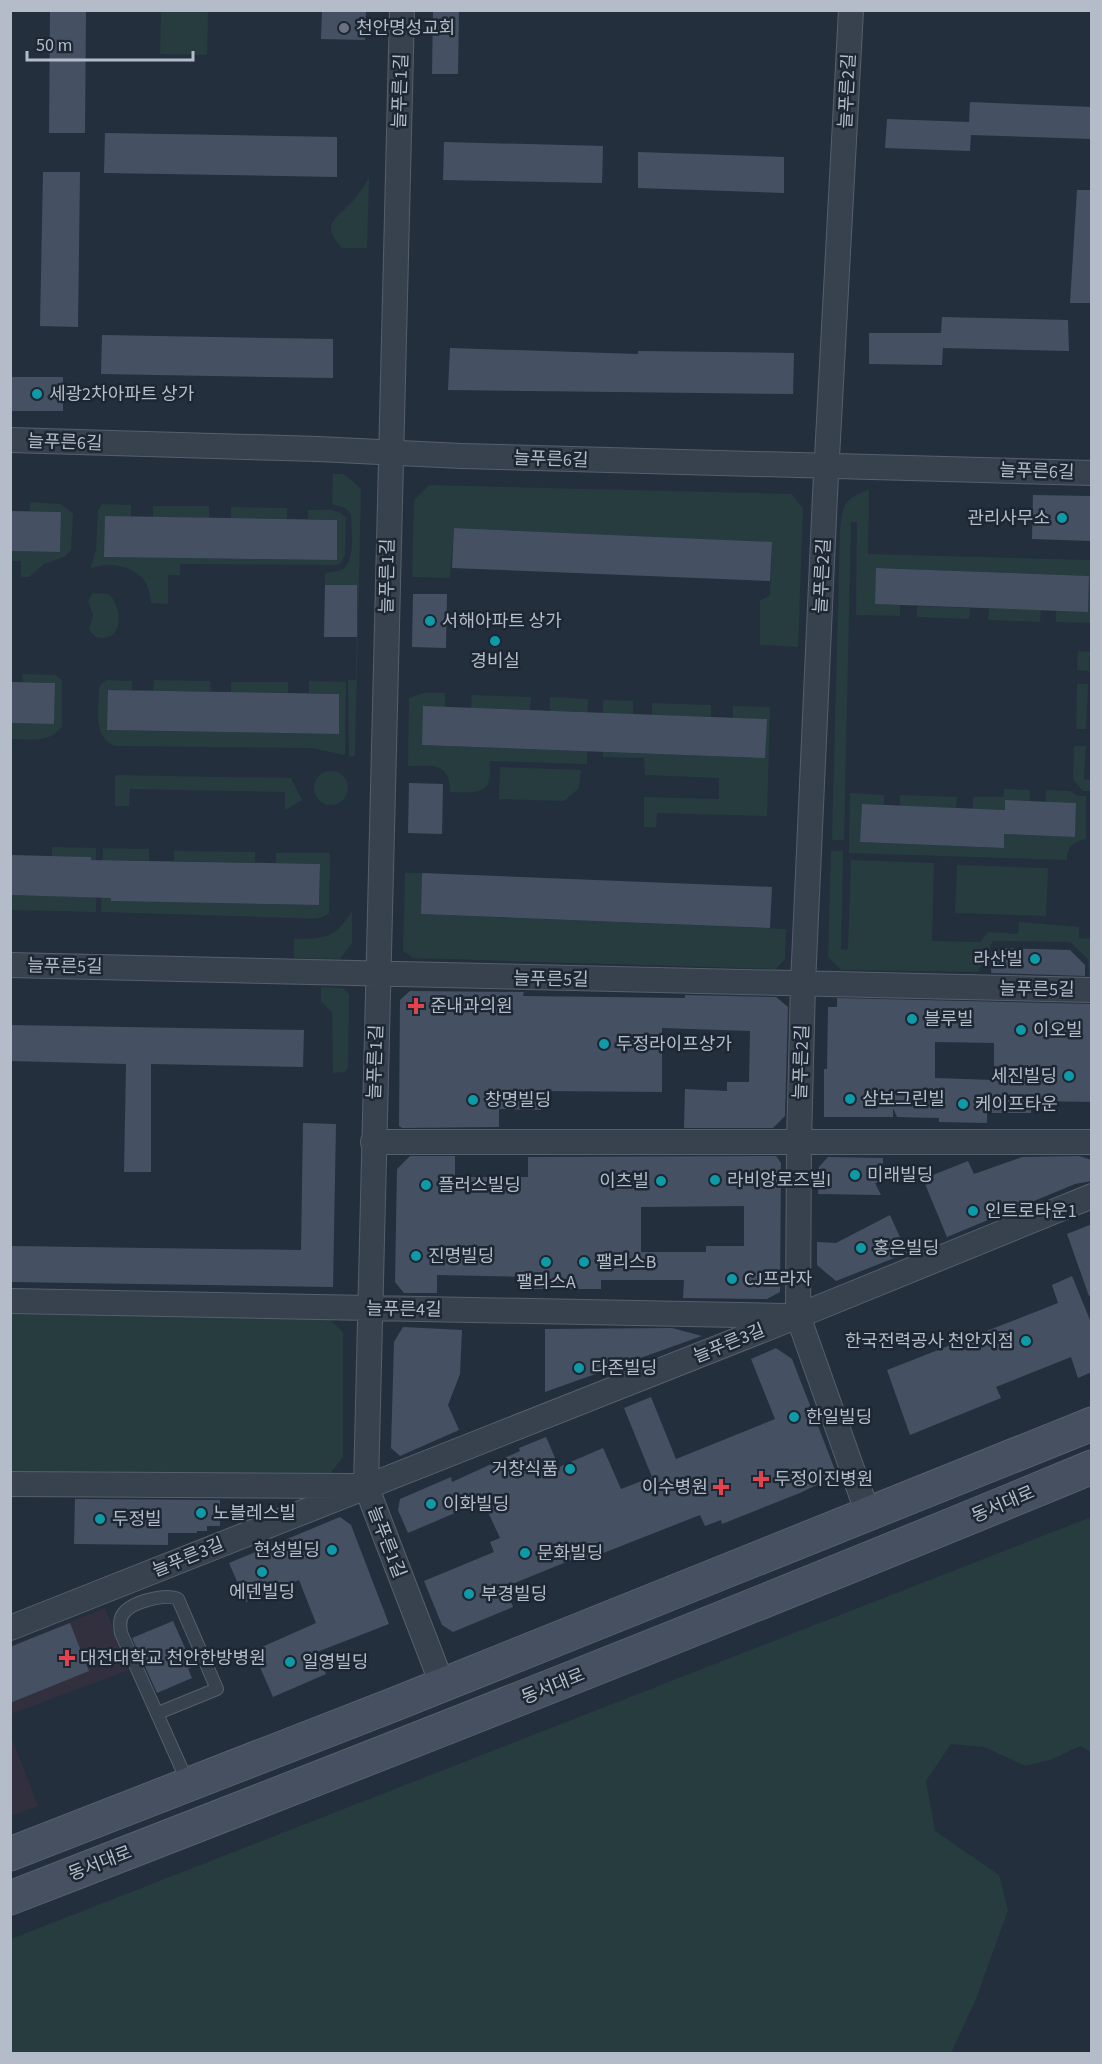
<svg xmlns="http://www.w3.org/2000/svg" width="1102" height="2064" font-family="'Source Sans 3','Noto Sans KR',sans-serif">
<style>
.medical{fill:#32303f}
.green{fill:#263c3f}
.building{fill:#455162;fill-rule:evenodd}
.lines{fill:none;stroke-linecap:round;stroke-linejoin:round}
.lane-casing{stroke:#565f6c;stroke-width:14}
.street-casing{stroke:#565f6c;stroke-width:26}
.secondary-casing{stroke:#565f6c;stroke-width:35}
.lane{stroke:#38414e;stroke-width:12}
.street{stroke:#38414e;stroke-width:24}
.secondary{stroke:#465061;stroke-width:33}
.worship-dot{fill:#6b7280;stroke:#1d2633;stroke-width:2}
.culture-dot{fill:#0f9aa8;stroke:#1d2633;stroke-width:2}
.health-dot{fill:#e0444e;stroke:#1d2633;stroke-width:2}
.labels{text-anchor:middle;stroke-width:5;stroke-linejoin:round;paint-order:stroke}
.poi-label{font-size:18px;fill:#b4bcc9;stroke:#1d2633;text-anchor:start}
.street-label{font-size:18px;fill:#b4bcc9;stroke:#1d2633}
</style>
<rect width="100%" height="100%" fill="#242f3e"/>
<path class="medical" d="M105,1608l24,62 -118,44v-68z
M10,1734l28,72 -27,10h-1z"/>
<path class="green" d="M161,11h47l-1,44 -47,-1z
M369,178l-2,70h-25c-22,-24 -7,-28 10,-46 7,-8 12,-16 17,-24z
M333,474h11l17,15 -6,267 -6,1 -1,-77h8l1,-95h-32v-12c6,-1 13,-1 18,-4 13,-9 8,-41 8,-55l-6,-6 -13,-4z
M429,485l363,9 11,15 -5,138 -38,-2v-44l10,-6 2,-52 -318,-15 -4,50 -38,-1 2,-77z
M869,490l-1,64 223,6v63l-35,-1v-12l32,1 1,-35 -212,-8 -2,36 25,1v11l-44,-1 1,-93h-6l-7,318h-12l8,-310c2,-24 5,-33 29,-40z
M30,502l31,2 12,10 -2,36 -7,7 -20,7 -15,13h-8v-16h-10v-10l49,1 1,-40 -31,-1z
M102,504l29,1v12l-26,-1v41l231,3 1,-40 -29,-1v-9c13,0 30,-3 38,8l-1,36 -5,10 -5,1 -155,-1v11h-12v29l-17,-1c-1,-8 -2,-16 -7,-23 -11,-15 -39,-19 -54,-11l6,-19 2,-40z
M153,506h56v12l-56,-1z
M231,507l56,1v11l-56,-1z
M93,593l16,1c14,14 15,50 -13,43l-7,-7 4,-15 -5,-14z
M917,606l53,2 -1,11 -52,-2z
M989,608l52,2 -1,12 -52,-2z
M1078,651l13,1v4h-2v15l-12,-1z
M22,674l33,1 7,5v46c-12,18 -33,13 -51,13v-16l43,1 1,-41 -32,-1z
M107,680l25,1v9h-24v40l230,4 1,-40 -30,-1v-12l37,1 -1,71 -1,2 -32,-7 -197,-2c-23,-9 -16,-37 -16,-57l2,-5z
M154,680l56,1 1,10h-58z
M231,682h57v11l-57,-1z
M1077,684h11l-2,45h-10z
M424,693h21v14l-23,38 159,6 1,-39 -32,-1v-14l38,2 -1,65 -97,-3c-1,6 1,14 -1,20 -4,15 -28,11 -39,11 0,-31 -18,-26 -42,-26l1,-68z
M472,695l59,2 -1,13 -59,-2z
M603,700l30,1v13l-27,38 159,6 1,-38 -33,-2v-12l37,1 -3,109 -110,-3 -1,14h-12v-30l75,2v-21l-74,-3 -1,-17 -41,-1z
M652,703l59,2v12l-59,-2z
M1074,746h12l-2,33 7,1v11h-8l-10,-12z
M500,767l81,3 -2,18 -15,13 -65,-2z
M314 788a17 17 0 1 1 34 0a17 17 0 1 1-34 0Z
M115,775l176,3 11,22 -17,10v-18l-155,-3 -1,17h-14z
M1004,789l26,1v11l-25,9 -32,-1v-12h30z
M1046,790l24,1 8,5h8v43c-13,3 -19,7 -19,21l-218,-7 1,-60 34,2v10l-22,-1 -2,38 143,6 1,-14 71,3 1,-34 -30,-1z
M900,795l57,2 -1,11 -56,-2z
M52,847l44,1v64l-85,-2v-15l79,2 1,-40 -39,-1z
M103,848l46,1v12l-37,-1 -1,41 208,4 1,-41 -44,-1v-10h54l-1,60c-9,8 -23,5 -35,5l-193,-6z
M174,851l81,1v11l-81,-2z
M831,851h12l-2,99 7,-1 3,-89 83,3 -2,78 48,1 8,-10 30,2 1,-12 60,5v11l12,1v37h-2l-1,-17 -18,-17 -77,-1 -15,31 -137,-2 -13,-13z
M957,865l91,3 -2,48 -91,-3z
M405,873h17l-1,41 365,15 -1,30 -9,10 -363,-11 -10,-7z
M352,911v32l-12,16 -46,-1v-19c31,0 42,-1 58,-28z
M321,987l22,1 6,6 -1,74 -3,4 -12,1 -1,-61 -11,-10z
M11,1314l318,4 14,15v124l-14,18 -318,-3z
M1091,1517v235l-11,-6 -27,13 -27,7 -42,-19 -33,-3 -25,37 9,50 64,44 9,35 -32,89 -25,54h-940v-114z"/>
<path class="building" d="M50,10h36l-1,123h-36z
M322,10h44l-1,30 -44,-1z
M433,10h26l-1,64h-26z
M970,102l122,5v32l-121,-4 -1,16 -85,-3 2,-29 82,3z
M105,133l232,4v40l-233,-4z
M444,142l159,4 -1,37 -159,-3z
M638,152l146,5v36l-146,-5z
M43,172h37l-2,155 -38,-1z
M1077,190h15v113h-22z
M942,317l126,3 1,31 -126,-3 -1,17 -73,-1v-31h72z
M102,335l231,4v39l-232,-4z
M450,348l188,6v-3l156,2 -1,41 -345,-4z
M10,377h53v34h-53z
M1033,495l59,1v45l-60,-2z
M10,511l51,1 -1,40 -50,-1z
M105,516l232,4v40l-233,-3z
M454,528l318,14 -2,39 -318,-13z
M876,568l213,8 -1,36 -213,-8z
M325,585h32v52h-33z
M413,594h34l-1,54 -34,-1z
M10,682l45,1 -1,41 -44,-1z
M108,690l231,4v40l-232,-4z
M423,706l344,13 -2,39 -343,-13z
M409,783l34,1 -1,50 -34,-1z
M1005,800l71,3 -1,34 -71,-3v14l-144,-6 2,-38 143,6z
M10,855l81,2v3l229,4 -1,41 -208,-4v-3l-101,-3z
M422,873l350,14 -2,41 -349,-14z
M1002,948l68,2 15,15v11l-94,-3 1,-20z
M410,991l114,1 -1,4 162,2v-3l91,2 12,10 -3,109 -12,12h-89l1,-39 42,2v-9h22l1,-51 -88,-3v64l-121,-1v19l-42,-1v18l-97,1 -3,-2 1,-126z
M837,998l255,6v98l-51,-1v4h-10v8h-44v10l-48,-1v-4l-42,-1 -4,-9v9h-69v-48h3l1,-62h9zM935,1042l59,1v37l-59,-2z
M10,1025l294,5 -1,37 -152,-3v108h-27l2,-108 -116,-3z
M303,1123l33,1 -3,163 -323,-5v-36l291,4z
M410,1156h45v21h73v-20l248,-1 5,7 -1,129 -13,7 -84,-1 1,-18h-83v9h-72v-12l-92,-2v18h-33l-9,-11 2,-113zM744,1206v40h-38v6h-65v-45z
M1079,1156l13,4v21l-17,3 -128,53 -24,-58 45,-18 6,13 48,-17z
M828,1157l55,1v25h-8l6,12 -63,-1 1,-27z
M890,1215l17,38 -71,28 -19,-16v-23l19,1z
M1092,1224v71l-3,1 -22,-62z
M1072,1276l20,49v47l-14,6 -7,-21 -75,30 5,11 -91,37 -23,-65 171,-67 -6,-18z
M403,1327l59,3 -2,44 -12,31 11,25 -59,26 -9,-8 3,-106z
M672,1328l30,8 -157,56v-63z
M776,1348l16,11 45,116 -37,18 -78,31 -1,-4 -16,6 -5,-11 -122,48 -2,-5 -71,29 8,20 -60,25 -11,-7 -18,-44 70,-29 -4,-10 10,-4 -17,-37 -75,32 -10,-23 2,-11 51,-22 1,5 68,-31 -1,-3 27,-11 13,30 44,-19 18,41 31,-12 -28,-69 27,-11 25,62 99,-40 -24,-60z
M75,1499l145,1v26h-13v5h-10v2h-29v12l-94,-1z
M340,1517l11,8 38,99 -72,28 9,22 -53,23 -20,-46 63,-28 -17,-43 -53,22 -17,-39z
M173,1621l20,45 -5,3 4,9 -35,15 -25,-55z
M70,1623l19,48 -79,32v-56z"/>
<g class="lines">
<g class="lane-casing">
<path id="lane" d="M158,1713l59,-24 -39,-90c-13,-6 -47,3 -55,15 -4,6 -3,12 -2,19l67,150"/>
</g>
<g class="street-casing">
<path id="street" d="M402,10l-36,1476 76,198
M851,10l-26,485 -22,489 -4,158 -1,174 70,198
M10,440l308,9 143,7 631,17
M10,965l1082,25
M373,1142h719
M10,1301l777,15
M10,1484l344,2
M10,1628l788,-312 294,-120"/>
</g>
<g class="secondary-casing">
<path id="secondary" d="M10,1854l385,-150 697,-280
M10,1898c362,-140 723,-282 1082,-431"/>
</g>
<use href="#lane" class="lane"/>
<use href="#street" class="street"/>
<use href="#secondary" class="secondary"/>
</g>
<circle class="worship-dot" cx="344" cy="28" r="6"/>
<g class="culture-dot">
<circle cx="37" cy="394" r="6"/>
<circle cx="1062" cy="518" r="6"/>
<circle cx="430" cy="621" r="6"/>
<circle cx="495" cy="641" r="6"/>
<circle cx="1035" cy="959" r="6"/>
<circle cx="912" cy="1019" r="6"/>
<circle cx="1021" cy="1030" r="6"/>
<circle cx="604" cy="1044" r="6"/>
<circle cx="1069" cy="1076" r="6"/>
<circle cx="850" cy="1099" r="6"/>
<circle cx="473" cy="1100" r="6"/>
<circle cx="963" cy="1104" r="6"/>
<circle cx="855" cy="1175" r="6"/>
<circle cx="715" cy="1180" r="6"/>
<circle cx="661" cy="1181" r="6"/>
<circle cx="426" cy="1185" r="6"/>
<circle cx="973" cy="1211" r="6"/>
<circle cx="861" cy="1248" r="6"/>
<circle cx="416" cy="1256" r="6"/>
<circle cx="546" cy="1262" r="6"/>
<circle cx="584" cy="1262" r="6"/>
<circle cx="732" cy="1279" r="6"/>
<circle cx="1026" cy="1341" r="6"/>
<circle cx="579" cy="1368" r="6"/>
<circle cx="794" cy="1417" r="6"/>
<circle cx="570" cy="1469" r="6"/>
<circle cx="431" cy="1504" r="6"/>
<circle cx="201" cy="1513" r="6"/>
<circle cx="100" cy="1519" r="6"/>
<circle cx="332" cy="1550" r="6"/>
<circle cx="525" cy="1553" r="6"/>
<circle cx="262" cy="1572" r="6"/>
<circle cx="469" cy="1594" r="6"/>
<circle cx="290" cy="1662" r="6"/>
</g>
<g class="health-dot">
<path d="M413 997h6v6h6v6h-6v6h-6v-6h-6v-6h6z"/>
<path d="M758 1470h6v6h6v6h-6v6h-6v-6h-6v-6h6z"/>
<path d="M718 1478h6v6h6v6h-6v6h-6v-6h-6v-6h6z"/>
<path d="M64 1649h6v6h6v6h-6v6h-6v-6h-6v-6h6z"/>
</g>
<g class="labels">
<g class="poi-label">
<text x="356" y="34">천안명성교회</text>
<text x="49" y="400">세광2차아파트 상가</text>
<text x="1050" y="524" text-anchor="end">관리사무소</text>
<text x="442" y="627">서해아파트 상가</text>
<text x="495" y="667" text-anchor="middle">경비실</text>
<text x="1023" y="965" text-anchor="end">라산빌</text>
<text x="430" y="1012">준내과의원</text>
<text x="924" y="1025">블루빌</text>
<text x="1033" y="1036">이오빌</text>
<text x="616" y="1050">두정라이프상가</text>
<text x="1057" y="1082" text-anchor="end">세진빌딩</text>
<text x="862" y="1105">삼보그린빌</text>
<text x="485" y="1106">창명빌딩</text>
<text x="975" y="1110">케이프타운</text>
<text x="867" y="1181">미래빌딩</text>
<text x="727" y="1186">라비앙로즈빌I</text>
<text x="649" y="1187" text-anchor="end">이츠빌</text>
<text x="438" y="1191">플러스빌딩</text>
<text x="985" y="1217">인트로타운1</text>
<text x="873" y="1254">홍은빌딩</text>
<text x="428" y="1262">진명빌딩</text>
<text x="596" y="1268">팰리스B</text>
<text x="744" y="1285">CJ프라자</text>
<text x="546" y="1288" text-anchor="middle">팰리스A</text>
<text x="1014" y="1347" text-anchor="end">한국전력공사 천안지점</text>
<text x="591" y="1374">다존빌딩</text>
<text x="806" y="1423">한일빌딩</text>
<text x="558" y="1475" text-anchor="end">거창식품</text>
<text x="774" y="1485">두정이진병원</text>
<text x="708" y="1493" text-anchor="end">이수병원</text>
<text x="443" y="1510">이화빌딩</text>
<text x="213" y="1519">노블레스빌</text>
<text x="112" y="1525">두정빌</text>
<text x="320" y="1556" text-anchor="end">현성빌딩</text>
<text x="537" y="1559">문화빌딩</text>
<text x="262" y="1598" text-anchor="middle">에덴빌딩</text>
<text x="481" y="1600">부경빌딩</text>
<text x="80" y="1664">대전대학교 천안한방병원</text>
<text x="302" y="1668">일영빌딩</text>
</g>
<g class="street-label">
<text transform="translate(400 91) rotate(-88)" y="6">늘푸른1길</text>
<text transform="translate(847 91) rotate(-87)" y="6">늘푸른2길</text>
<text transform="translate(65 442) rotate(2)" y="6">늘푸른6길</text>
<text transform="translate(551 459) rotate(2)" y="6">늘푸른6길</text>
<text transform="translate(1037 471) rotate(2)" y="6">늘푸른6길</text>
<text transform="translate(387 576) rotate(-89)" y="6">늘푸른1길</text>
<text transform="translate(822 576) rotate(-87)" y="6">늘푸른2길</text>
<text transform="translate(65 966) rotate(1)" y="6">늘푸른5길</text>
<text transform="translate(551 979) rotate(1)" y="6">늘푸른5길</text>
<text transform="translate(1037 989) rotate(1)" y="6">늘푸른5길</text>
<text transform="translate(375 1062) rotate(-88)" y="6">늘푸른1길</text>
<text transform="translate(801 1062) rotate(-88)" y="6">늘푸른2길</text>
<text transform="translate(404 1309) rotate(1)" y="6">늘푸른4길</text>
<text transform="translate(729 1343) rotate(-22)" y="6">늘푸른3길</text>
<text transform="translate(1003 1504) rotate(-23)" y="6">동서대로</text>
<text transform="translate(387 1542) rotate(69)" y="6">늘푸른1길</text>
<text transform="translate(188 1557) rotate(-22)" y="6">늘푸른3길</text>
<text transform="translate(553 1686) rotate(-22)" y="6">동서대로</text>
<text transform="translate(100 1863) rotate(-21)" y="6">동서대로</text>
</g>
</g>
<rect width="1102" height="2064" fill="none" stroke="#b4bcc9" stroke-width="24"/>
<path d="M27 51v9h166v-9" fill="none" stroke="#b4bcc9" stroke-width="3"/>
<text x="36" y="51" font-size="18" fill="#b4bcc9" stroke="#1d2633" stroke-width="4.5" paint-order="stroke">50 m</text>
</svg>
